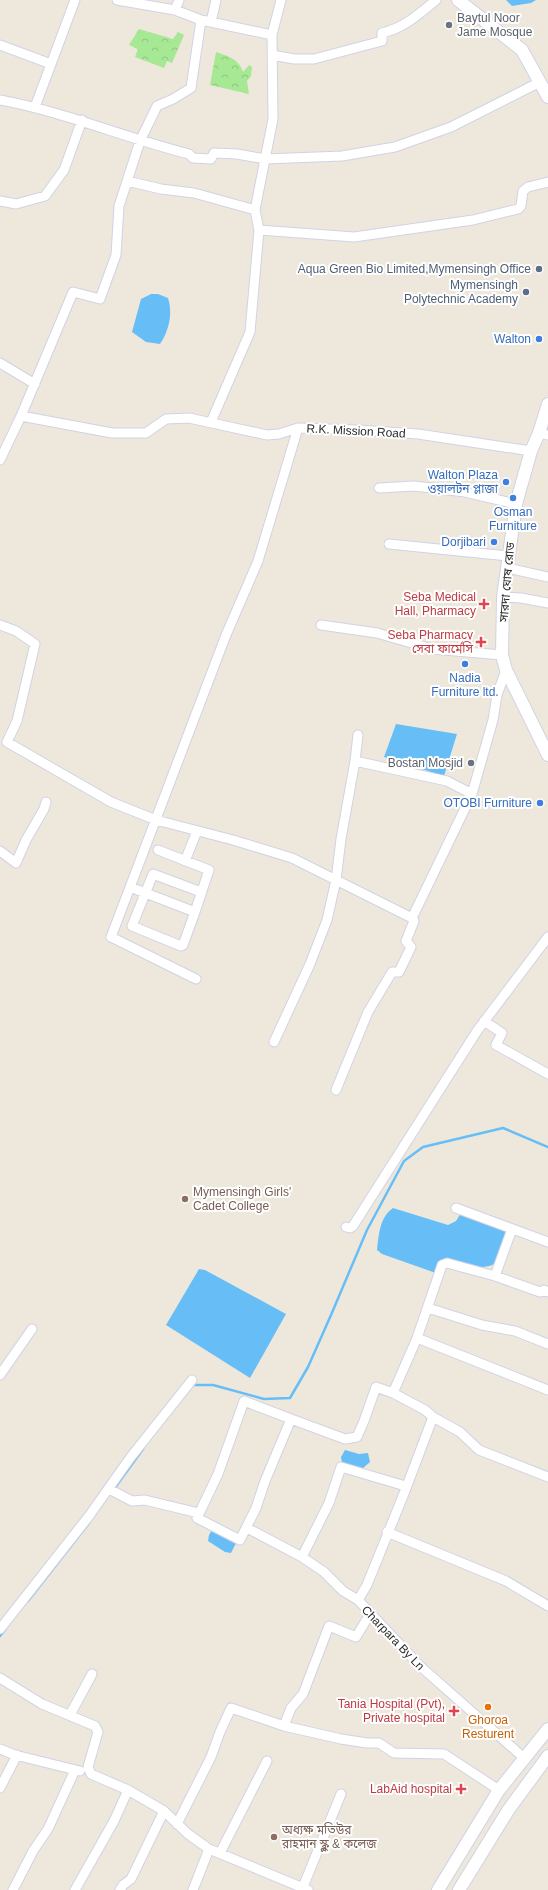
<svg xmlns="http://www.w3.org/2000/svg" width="548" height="1890" font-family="Arial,'Noto Sans Bengali',sans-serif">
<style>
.park{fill:url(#park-crowns)}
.water{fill:#67bef7}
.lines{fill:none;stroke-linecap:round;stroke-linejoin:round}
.stream{stroke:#67bef7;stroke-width:2.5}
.street-casing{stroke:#d1d2e5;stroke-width:11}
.secondary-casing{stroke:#d1d2e5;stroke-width:14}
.street{stroke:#fff;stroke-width:9}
.secondary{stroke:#fff;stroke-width:12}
.worship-dot{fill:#6b7280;stroke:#fff;stroke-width:1.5}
.service-dot{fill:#5c6f8a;stroke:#fff;stroke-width:1.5}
.shop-dot{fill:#3f7fe0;stroke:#fff;stroke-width:1.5}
.health-dot{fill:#e0444e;stroke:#fff;stroke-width:1.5}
.education-dot{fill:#8d6e63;stroke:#fff;stroke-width:1.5}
.food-dot{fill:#e8710a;stroke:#fff;stroke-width:1.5}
.labels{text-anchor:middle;stroke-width:4;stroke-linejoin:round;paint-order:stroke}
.worship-label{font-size:12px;fill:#5b616d;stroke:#fff;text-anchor:start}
.service-label{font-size:12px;fill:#4e5e75;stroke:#fff;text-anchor:end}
.shop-label{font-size:12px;fill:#366cbe;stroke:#fff;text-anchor:end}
.street-label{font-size:12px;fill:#2b2b2b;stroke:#fff}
.health-label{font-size:12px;fill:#be3a42;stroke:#fff;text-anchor:end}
.education-label{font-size:12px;fill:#785e54;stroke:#fff;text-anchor:start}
.food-label{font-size:12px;fill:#c56008;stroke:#fff}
</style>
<defs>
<pattern id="park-crowns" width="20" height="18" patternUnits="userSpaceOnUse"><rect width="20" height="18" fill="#a6e894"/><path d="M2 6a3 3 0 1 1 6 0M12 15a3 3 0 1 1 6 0" fill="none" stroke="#8fc780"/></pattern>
</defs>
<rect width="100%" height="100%" fill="#eee8dc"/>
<path class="park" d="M139,29l34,10 5,-7 6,3 -12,28 -5,-2 -3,7 -29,-11 3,-8 -9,-4z
M216,52c12,4 23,7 27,20l6,-7 3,2 -1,9 -4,5 2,13 -39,-9z"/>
<path class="water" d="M506,0h30l-5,3 -19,3z
M151,294h7l10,4c5,15 1,33 -8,46l-14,-2 -14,-10 9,-33z
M396,724l61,10 -13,42 -60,-19z
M393,1208l55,17 8,-4 5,-8 42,15 4,4 -9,29c-12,12 -37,3 -51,0l-11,11h-3l-51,-18 -5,-4c2,-15 2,-32 16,-42z
M199,1269l6,1 81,44 -36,64 -84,-53z
M345,1450l14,4 9,-1 2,9 -8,7 -20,-6 -1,-6z
M212,1530l24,13 -5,10 -6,-1 -17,-11 1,-6z"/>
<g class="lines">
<path class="stream" d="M191,1385h22l51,14 26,-1 18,-31 23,-52 36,-85 37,-69 19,-14 80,-19 45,19
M114,1489l29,-40
M28,1601l61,-78
M0,1636l5,-6"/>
<g class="street-casing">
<path id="street" d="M117,0l58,10 26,10 71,15
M175,10l4,-10
M211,22l5,-22
M0,45l51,19
M272,55l22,4h20l68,-18v-8c22,-5 37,-19 54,-33
M0,100c65,12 125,38 189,54l4,4 18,1 3,-6 23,1 28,5 77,-3 53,-9 56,-20 89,-45
M35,107l40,-107
M127,181l34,8 33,4 61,17
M0,201l16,3 29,-8 19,-26 18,-50
M259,230l95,7 119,-17 45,-11 3,-3 2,-15 5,-4 20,-5
M0,363l35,21
M21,416l52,-124 27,7 16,-44 3,-49 21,-65 17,-35 16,-7 18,-11 10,-68
M211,422l39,-90 9,-102 -4,-20 18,-91 -1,-84 9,-35
M539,433l9,2
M0,460l21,-44 91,17h34l20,-14 23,-1 78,17 12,-1 19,-6 60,2 60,4 113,17
M379,488l35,-2 51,6 51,12
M389,544l119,12
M507,568l41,9
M503,597l18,1 27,5
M0,625l16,6 19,13 -18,77 -10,21 104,60 45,18 77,20 59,18 120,60 60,-124 21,-74 4,-25 9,-25
M321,625l56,8 55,16 70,6
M358,735l-3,26 92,20 25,13
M0,851l16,12 10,-23 18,-31 2,-7
M185,861l12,-30
M130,887l65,25 14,-42 -51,-20
M195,912l-12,33 -2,1 -49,-20 21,-52 48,18
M196,979l-85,-42 115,-302 32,-74 40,-133
M484,1021l18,12 -6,12 52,29
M274,1042l36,-78 17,-44 9,-40 5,-41 14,-78
M336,1090l32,-78 24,-40h7l12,-25 -5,-6 8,-20 -2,-3
M456,1208l92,34
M346,1227l4,1 3,-2 124,-195 71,-94
M495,1276l17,-47
M428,1308l54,17 33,6 33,13
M417,1338l131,52
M0,1375l32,-46
M393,1393l24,-55 25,-73 5,-2 48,13 45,16 4,-2 4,2
M433,1417l-28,74 -38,94 -9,15 62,66 104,92
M291,1419l-47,-18 -26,73 -21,44 43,22 16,-32 9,-27 26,-62 54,20 12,-2 7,-16 12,-34 17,6 32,17 8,7 27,15 19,18 69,27
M109,1489l23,12 13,-1 54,13
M247,1528l55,29 22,15 19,19 15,9
M387,1532l119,49 42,25
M302,1557l27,-54 12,-36 61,18
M0,1629l89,-113 41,-58 62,-78
M0,1678l42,26 53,22 3,6 -10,35 3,7 37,16 36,21 24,23 21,15 99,41
M70,1715l22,-41
M284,1726l57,13 26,4h12l15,10 50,1 55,36
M0,1749l15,6 65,16
M0,1788l17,-33
M177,1824l34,-67 9,-25 11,-24 53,18 7,-18 12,-14 26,-68 27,11 14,-23
M220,1853l47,-92
M303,1887l38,-93
M13,1890l20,-39 15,-22 27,-59
M75,1890l39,-69 14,-31
M120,1890l3,-5 8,-6 33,-68
M193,1890l16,-41"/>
</g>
<g class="secondary-casing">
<path id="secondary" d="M458,0l64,50 26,47
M548,404l-9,29 -8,18 -15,53 -13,93 -1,58 4,15 42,85
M438,1890l61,-100 49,-61
M459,1890l50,-81 39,-53"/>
</g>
<use href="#street" class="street"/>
<use href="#secondary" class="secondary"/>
</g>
<g class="worship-dot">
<circle cx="449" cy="25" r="4"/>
<circle cx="471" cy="763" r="4"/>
</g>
<g class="service-dot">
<circle cx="539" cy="269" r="4"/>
<circle cx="526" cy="292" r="4"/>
</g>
<g class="shop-dot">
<circle cx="539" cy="339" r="4"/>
<circle cx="506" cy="482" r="4"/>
<circle cx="513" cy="498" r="4"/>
<circle cx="494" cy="542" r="4"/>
<circle cx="465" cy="664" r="4"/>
<circle cx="540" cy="803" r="4"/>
</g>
<g class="health-dot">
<path d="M482 598h4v4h4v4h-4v4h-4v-4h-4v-4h4z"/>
<path d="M479 636h4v4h4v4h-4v4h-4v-4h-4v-4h4z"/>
<path d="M452 1705h4v4h4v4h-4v4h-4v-4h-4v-4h4z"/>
<path d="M459 1783h4v4h4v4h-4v4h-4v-4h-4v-4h4z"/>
</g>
<g class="education-dot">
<circle cx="185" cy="1199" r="4"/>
<circle cx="274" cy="1837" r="4"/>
</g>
<circle class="food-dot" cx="488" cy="1707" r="4"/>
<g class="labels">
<g class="worship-label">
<text x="457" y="22">Baytul Noor<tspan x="457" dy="14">Jame Mosque</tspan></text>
<text x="463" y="767" text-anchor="end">Bostan Mosjid</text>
</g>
<g class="service-label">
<text x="531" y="273">Aqua Green Bio Limited,Mymensingh Office</text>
<text x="518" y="289">Mymensingh<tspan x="518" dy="14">Polytechnic Academy</tspan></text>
</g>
<g class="shop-label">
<text x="531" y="343">Walton</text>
<text x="498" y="479">Walton Plaza<tspan x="498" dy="14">ওয়ালটন প্লাজা</tspan></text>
<text x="513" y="516" text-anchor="middle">Osman<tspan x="513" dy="14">Furniture</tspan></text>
<text x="486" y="546">Dorjibari</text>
<text x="465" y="682" text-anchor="middle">Nadia<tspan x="465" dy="14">Furniture ltd.</tspan></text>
<text x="532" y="807">OTOBI Furniture</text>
</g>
<g class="street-label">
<text transform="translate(356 431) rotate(3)" y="4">R.K. Mission Road</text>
<text transform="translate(507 582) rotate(-85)" y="4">সারদা ঘোষ রোড</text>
<text transform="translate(393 1638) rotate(46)" y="4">Charpara By Ln</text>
</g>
<g class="health-label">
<text x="476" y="601">Seba Medical<tspan x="476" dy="14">Hall, Pharmacy</tspan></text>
<text x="473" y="639">Seba Pharmacy<tspan x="473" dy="14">সেবা ফার্মেসি</tspan></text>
<text x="445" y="1708">Tania Hospital (Pvt),<tspan x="445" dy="14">Private hospital</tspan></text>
<text x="452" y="1793">LabAid hospital</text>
</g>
<g class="education-label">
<text x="193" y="1196">Mymensingh Girls'<tspan x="193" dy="14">Cadet College</tspan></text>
<text x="282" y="1834">অধ্যক্ষ মতিউর<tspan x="282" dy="14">রাহমান স্কুল &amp; কলেজ</tspan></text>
</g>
<g class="food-label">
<text x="488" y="1724">Ghoroa<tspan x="488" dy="14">Resturent</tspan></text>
</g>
</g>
</svg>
